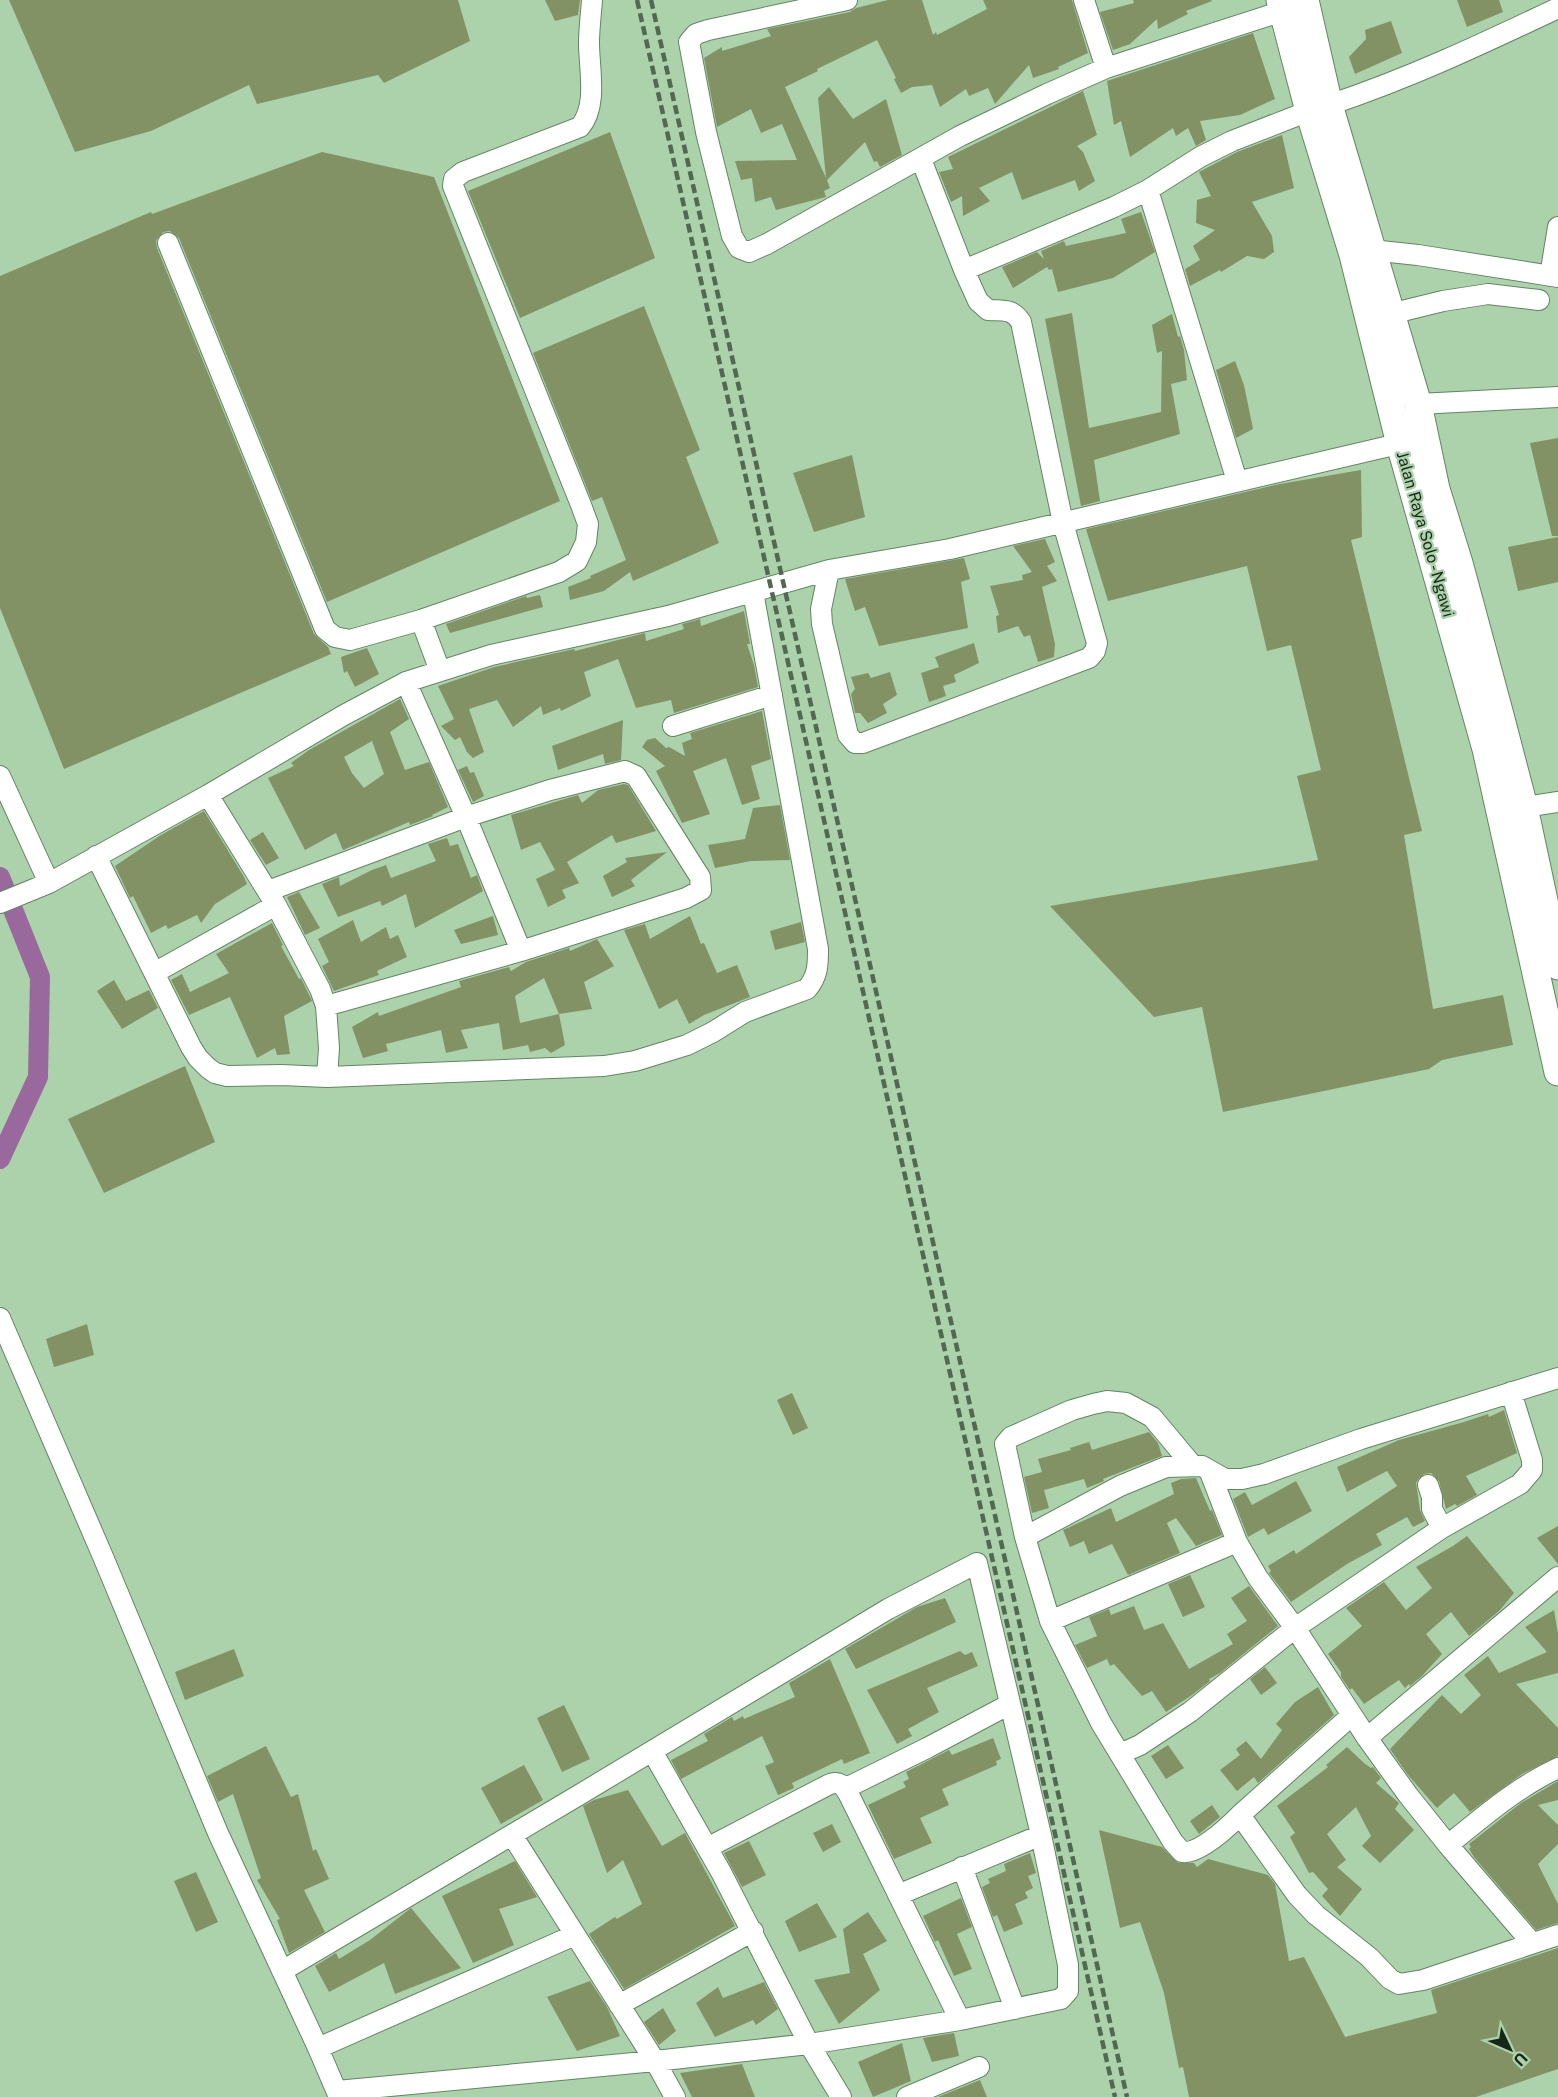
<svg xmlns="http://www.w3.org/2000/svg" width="1558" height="2097" font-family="'Public Sans',sans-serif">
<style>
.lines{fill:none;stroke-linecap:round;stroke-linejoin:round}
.canal{stroke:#99689d;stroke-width:20}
.building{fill:#829265;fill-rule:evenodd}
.minor-casing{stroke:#638662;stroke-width:22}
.highway-casing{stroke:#638662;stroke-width:29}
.minor{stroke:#fff;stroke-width:20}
.highway{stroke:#fff;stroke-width:27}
.rail{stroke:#516951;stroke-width:4.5;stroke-dasharray:9 4.5;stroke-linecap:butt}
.labels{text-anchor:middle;stroke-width:4.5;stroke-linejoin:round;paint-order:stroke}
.street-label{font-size:16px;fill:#182618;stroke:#abd2aa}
</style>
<rect width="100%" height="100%" fill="#abd2aa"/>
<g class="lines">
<path class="canal" d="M0,877l40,100 -2,100 -38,82"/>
</g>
<path class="building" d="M9,0h449l12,41 -86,42 -6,-8 -121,29 -8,-19 -98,46 -76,21z
M545,0h35l-2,15 -23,6z
M888,0h34l11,35 3,-3 1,3 50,-26 -4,-9h89l16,53 -30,14 1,2 -26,9 -4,-13 -34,39 -7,-16 -19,8 -3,-7 -26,18 -8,-22 -20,2 -11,6 -7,-14 2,-1 -19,-38 -60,29 1,2 -33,16 41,91 -8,-80 11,-11 24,32 33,-20 16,56 -22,12 -3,-6 -3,1 -9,-20 -38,38 3,8 -6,3 2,6 -50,13 -5,-13 -16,5 -3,-24 -11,2 -6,-19 62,-1 -15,-36 -21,9 -10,-24 -34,18 -13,-69 18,-11v4l49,-15 -4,-7 83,-17 6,-4z
M1133,0h78l1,1 -26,10 2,3 -30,15 -1,-10 -27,25 -17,6 -13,-38 34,-9z
M1457,0h42l4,12 -36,15z
M1391,21l11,32 -47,21 -6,-17 17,-18 -1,-9z
M1253,33l22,66 -35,16 -40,6 6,19 -10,6 -8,-18 -12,8 -3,-8 -43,29 -9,-36 -7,4 -7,-44z
M1083,91l14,44 -20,11 6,6 12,29 -16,10 -4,-11 -53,20 -10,-28 -33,16 11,13 -27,15 -1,-20 -11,6 -12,-30 14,-3 -5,-12z
M610,132l45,126 -135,60 -52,-127z
M1282,135l12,53 -42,14 20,34 2,16 -10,7 -17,-3 -26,16 -1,-2 -30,16 -5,-17 15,-9 -7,-14 22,-16 -19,-7 1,-23 14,-4 -12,-24 38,-20z
M322,152l112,25 126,324 -233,101 -148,-364 -9,-7 -7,1 -7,9 1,7 157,386 14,13 3,7 -267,115 -64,-161v-332l151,-64 1,2z
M1141,212l14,40 -42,26 -55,14 -6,-23 -3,1 -2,-3 -34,21 -11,-21 35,-15 7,7 -3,-8 23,-10 2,5 60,-13 -5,-14z
M644,306l56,144 -14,7 33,86 -86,38 -3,-9 -26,19 -34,9 -2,-13 23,-9 -1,-2 36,-16 -24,-63 -10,4 -59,-148z
M1072,313l17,115 72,-16 1,-61 -5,2 -5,-28 20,-11 6,23 2,-1 4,14 3,30 -16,4 9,50 -86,26 6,41 -19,5 -36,-187z
M1235,361l9,24 9,44 -17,9 -20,-68z
M1558,438v98h-6l-22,-93z
M852,455l13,62 -51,15 -21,-59z
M1361,470l1,67 -11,3 71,291 -18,4 29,174 70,-14 10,50 -71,15 -13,9 -206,43 -21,-105 -48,10 -104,-111 268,-46 -21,-84 24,-6 -30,-125 -24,6 -20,-85 -139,35 -22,-72 194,-45z
M1558,537v45l-40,9 -10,-44z
M1045,539l10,23 -8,4 10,15 -15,6 13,57 -1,13 -16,5 -8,-27 -6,2 -6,-11 -20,7 -2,-17 3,-1 -9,-29 33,-6 -1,-5 10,-3 -19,-26z
M964,558l6,21 -9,3 7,46 -89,18 -14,-39 -10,4 -10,-32z
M540,595l3,12 -93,26 -4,-9 80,-28 1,2z
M744,611l6,33h-3l7,21 4,22 -84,26 -3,-13 -35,8 -18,-49 -34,13 7,24 -30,15 -1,-3 -17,7 -2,-9 -28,21 -16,-27 -28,9 15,43 -11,6 -6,-6 -7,-15 -5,3 -14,-14 13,-7 -16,-33 56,-19 80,-18 1,2 70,-18 1,8 38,-12 -2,-5 18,-5 1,7z
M974,643l5,20 -25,12 2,7 -13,4 3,10 -17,6 -8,-29 18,-6 -4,-10z
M367,648l12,26 -24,13 -8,-16 -3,2 -3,-16z
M890,672l7,23 -14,9 4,9 -19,10 -8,-10h-5l-4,-19 4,-5 -4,-12 17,-4 3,5z
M400,699l9,20 -19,13 15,38 24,-8 19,45 -16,8 1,1 -23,9 -1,-3 -66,28 -7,-17 -31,17 -37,-72 26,-12 -3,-3 18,-13zM372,741l12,33 -20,14 -12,-15 -8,-16z
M762,711l9,48 -20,7 9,33 -18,6 -16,-47 -33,13 17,43 -28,9 -26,-52 9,-5 -23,-19 5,-7 8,-2 11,10 3,-1 16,9 -3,-13 10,-4 -2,-6z
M623,720l-2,40 -16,4 -2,-10 -45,16 -6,-24z
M467,766l3,7 4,-1 10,24 -11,6 -15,-32z
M624,784l4,1 28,46 -40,12 -4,-8 -45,27 12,21 -17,7 4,8 -18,9 -12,-28 19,-9 -15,-28 -19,8 -10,-35 67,-20 4,8 16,-13z
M780,805l10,55 -39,1 -36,7 -7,-23 37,-6 8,-31z
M204,811l40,66 3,7 -32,20 -14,19 -4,-8 -29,14 -2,-4 -15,8 -18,-37 -3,2 -15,-32 46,-31z
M263,832l16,26 -13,7 -16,-25z
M447,838l3,8 8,-2 13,34 6,-3 6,16 -68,37 -9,-34 -24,12 -2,-5 -42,16 -16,-33 17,-7 1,9 32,-16 14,-5 5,13 45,-17 -8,-17z
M667,852l-36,28 4,6 -23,11 -9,-21 24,-14 -2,-4z
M299,892l21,36 -15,7 -18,-38z
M493,916l5,19 -37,9 -7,-14z
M690,916l11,28 3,-1 13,30 20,-8 13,32 -46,18 -15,9 -12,-25 -18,10 -35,-79 21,-6 5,15z
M353,920l8,22 25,-15 4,12 8,-4 9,22 -30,14 2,4 -45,16 -12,-25 7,-4 -11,-23z
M801,922l4,20 -30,8 -5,-19z
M272,923l11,22 -2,1 18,33 2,-1 11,23 -28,15 6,38 -13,1 -2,-7 -18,10 -27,-61 -41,18 -18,-35 11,-6 8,18 39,-19 -13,-19z
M597,939l17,27 -30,16 8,27 -33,5 6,31 -14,8 -6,-5 -15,4 -2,-7 -25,5 -4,-27 -38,7 7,18 -22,5 -5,-23 -55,14 2,7 -25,7 -11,-31 26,-15 1,4 82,-29 -2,-6 50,-14 2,4 15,-9 43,-14 1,3zM544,978l15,36 -39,9 -5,-27z
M114,980l12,21 23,-11 9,18 -36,21 -25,-38z
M185,1066l30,76 -111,51 -36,-74z
M87,1324l7,31 -40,12 -8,-28z
M792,1393l16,35 -15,7 -16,-35z
M1504,1410l13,43 -51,23 11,19 -20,11 -2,-2 -9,5 -7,-28 -8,-8 -7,1 -5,4 -3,5 4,27 5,11 -12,6 -6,-10 -31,17 6,11 -35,19 -56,38 -22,-29 2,-2 -3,-5 26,-16 2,4 101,-68 -10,-15 -40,21 -10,-25 62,-27 65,-18 24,-8 1,3z
M1149,1432l9,11 4,13 -59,23 1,2 -17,7 -3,-9 -40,11 5,18 -17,5 -8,-36 18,-5 -4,-13 33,-9 -1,-2 19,-6 3,8z
M1196,1478l14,33 2,-1 10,25 -26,11 -20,-28 -9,5 13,30 -52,22 -16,-31 -23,10 -5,-13 -14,6 -7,-17 48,-22 5,14 58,-28 -3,-11 10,-4z
M1296,1481l16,30 -44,24 -4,-7 -16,9 -15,-38 12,-7 7,13z
M1558,1526v38l-21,-26z
M1467,1536l47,57 -15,18 -30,25 -18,-24 -25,22 16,20 -20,22 -12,10 -1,-2 -4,4 -6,-8 -35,24 -12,-16 -2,2 -9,-13v-5l-13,-18 34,-28 -16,-18 38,-26 22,28 26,-22 -16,-21 37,-21z
M1190,1575l15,32 -22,10 -15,-33z
M1249,1586l29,40 -58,47 -11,6 1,2 -18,14 -26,17 -14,-21 -10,5 -28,-32 -4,2 -3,-7 -20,9 -12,-23 22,-9 -8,-19 20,-8 2,6 23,-9 10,24 19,-7 26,46 44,-25 -6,-10 20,-13 -16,-23z
M945,1598l11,24 -100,47 -11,-20 72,-42z
M1554,1610l4,24v39l-42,11 42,44v28l-36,18 -52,38 -16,-19 -17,15 -29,-33 -18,-26 52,-54 19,19 20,-19 -17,-20 24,-19 11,17 48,-21 -22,-25z
M234,1649l10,27 -59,24 -10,-28z
M960,1651l5,4 7,-3 6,14 -51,22 12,24 -31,17 4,7 -15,8 -30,-54z
M830,1659l40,94 -26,11 -2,-5 -50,24 2,5 -16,7 -13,-29 9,-4 -12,-26 -81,43 -10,-19 37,-19 -4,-7 28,-17 2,4 9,-5 1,3 51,-22 -6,-14z
M1265,1667l12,16 -16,12 -11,-16z
M1318,1687l16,28 -76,68 -4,-6 -17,14 -17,-21 20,-15 -4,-6 10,-8 15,18 21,-29 -6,-6 19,-22z
M564,1705l26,54 -28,13 -25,-54z
M993,1738l8,21 -5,2 1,4 -55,24 7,16 -29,13 12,25 -38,16 -26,-54 38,-18 -3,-5 6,-3 -3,-7 43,-22 3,5z
M1168,1745l16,23 -18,11 -15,-23z
M266,1746l25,51 7,-3 15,57 3,-2 13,30 -25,11 21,42 -36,21 -12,-33 3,-1 -23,-39 4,-2 -28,-84 -15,8 -11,-26z
M1347,1747l17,16 7,5 2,-1 8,11 -5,5 23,20 -4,6 19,21 -34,33 -18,-17 9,-10 -15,-29 -29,27 19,26 -9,7 25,22 -22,27 -18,-20 6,-7 -15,-17 -4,1 -19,-36 5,-4 -18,-27 51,-39 -2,-2z
M524,1765l19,35 -42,24 -20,-36z
M1558,1781v19l-20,5 20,20v19l-20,20 20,40v19l-22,7 -62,-73 -5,-8 2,-2 -2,-3 52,-41z
M628,1790l34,56 23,-13 50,93 -111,63 -35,-55 26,-17 2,2 25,-15 -19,-44 -16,13 -24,-67 11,-6z
M1212,1805l8,12 -21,17 -9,-13z
M832,1824l9,18 -18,10 -10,-19z
M1099,1830l63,17 16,16h16l3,4 11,-8 60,16 7,9 14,77 15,-4 41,80 92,-24 -6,-23 127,-42v121l-82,28h-287l-6,-30 -4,1 -15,-75 -24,-71 -20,6z
M749,1841l17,34 -24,12 -18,-34z
M1030,1853l6,20 -8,3 5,12 -8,4 3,6 -13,6 8,20 -19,8 -7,-17 -4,2 -11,-30 8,-4 -2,-4 18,-8 -2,-7z
M515,1861l22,36 -38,12 15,36 -41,18 -31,-67z
M196,1872l22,50 -22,10 -22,-51z
M961,1898l11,29 -15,7 15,35 -18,7 -16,-36 -3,2 -12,-26z
M817,1903l20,34 -38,15 -14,-31z
M411,1908l50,60 -66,26 -11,-31 -55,29 -14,-26 21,-13 3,6 31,-19z
M868,1912l19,29 -24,13 17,36 -41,34 -25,-44 36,-7 -7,-44z
M590,1981l17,26 13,29 -43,15 -30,-54z
M764,1982l14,27 -22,16 -3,-5 -38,17 -19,-34 22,-16 5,11z
M663,2008l13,23 -17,14 -15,-23z
M954,2033l5,23 -27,6 -9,-24z
M902,2043l9,38 -38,16 -15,-35z
M742,2064l13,33h-63l-12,-24z
M980,2080l7,17h-49z"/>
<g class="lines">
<g class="minor-casing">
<path id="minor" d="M847,0l-139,30 -12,4 -7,8 17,90 26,104 7,12 10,4 18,-8 193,-108 87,-42 59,-26 177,-57
M1084,0l22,68
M1329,105c81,-27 153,-61 229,-97
M1148,190l89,291
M168,243l157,386 10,8 15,3 71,-20 138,-48 18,-11 9,-19 2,-18 -7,-19 -128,-319 1,-7 9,-7 117,-45c18,-21 9,-58 9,-84 0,-14 2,-29 3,-43
M1362,253l9,-3 47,5 140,22
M964,270l150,-63 34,-17 52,-33 32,-16 77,-30
M1550,276l8,-49
M1390,314l53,-13 45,-7 51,6
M1418,404l140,-7
M829,570l-8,39 1,15 26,111 7,8h8l226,-85 6,-7 2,-8 -34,-120 -42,-201c-9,-14 -18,-11 -33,-12l-10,-9 -14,-31 -43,-111
M421,620l19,51
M406,682l60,135 55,134
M673,726l99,-31
M0,776l49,107
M208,795l68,110 44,84 6,17 3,42 -2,29
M1524,807l34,-5
M96,856l95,191 7,11 10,10 7,5 12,3 54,-1 46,2 277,-11 31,-5 52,-16 26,-13 32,-20 62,-23c11,-13 11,-24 11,-40l-65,-357
M268,891l198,-74 84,-27 75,-19 11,5 64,101 1,13 -15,8 -165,53 -195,55
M0,903l49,-20 159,-88 136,-80 62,-33 85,-27 177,-39 161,-46 121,-21 461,-108
M154,973l122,-68
M0,1318l104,241 114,274 100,215 21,49
M1193,1466l-41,-49 -26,-14 -19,-2 -14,3 -21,6 -61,27 -6,7 20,93 25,84 51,102 72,119 9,10c17,3 46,-25 58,-37l57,80 19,20 53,42 21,22 9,5 24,-4 135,-45
M1209,1470l28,72 21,36 37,50 72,110 41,57 40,50 84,98
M1428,1485l4,12v12l10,19
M1025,1537l95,-51 46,-19 36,-1 23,13h17l22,-5 97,-35 197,-61
M1050,1621l187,-79
M1367,1738l191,-161
M652,1751l69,121 88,172 32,53
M1120,1754l20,-9 50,-33 105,-84 147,-100 78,-44 12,-14v-10l-21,-68
M846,1788l81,-40 83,-44
M1240,1815l112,-100
M512,1835l143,226 20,36
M1448,1845c35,-28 69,-58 110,-77
M707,1848l119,-62c13,-7 18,-1 24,11l110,223
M962,1867l53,142
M898,1895l143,-60
M282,1971l297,-176 309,-186 89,-46 64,272 27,130v26l-7,8 -101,21 -151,24 -154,17 -318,30
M619,2005l134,-74
M318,2048l257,-113
M907,2097l72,-30"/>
</g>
<g class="highway-casing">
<path id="highway" d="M1280,0l29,111 44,144 47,189 86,305 72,323
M1305,0l24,105 89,299 18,85 23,74 41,152 24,92 34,159"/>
</g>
<use href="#minor" class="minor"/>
<use href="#highway" class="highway"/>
<path class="rail" d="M637,0l478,2097
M651,0l476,2097"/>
</g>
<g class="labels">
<g class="street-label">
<text transform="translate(1426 534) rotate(74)" y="6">Jalan Raya Solo - Ngawi</text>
</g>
</g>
<g transform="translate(1510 2049) rotate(134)" stroke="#abd2aa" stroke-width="4.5" paint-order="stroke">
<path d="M0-4.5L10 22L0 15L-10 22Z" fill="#182618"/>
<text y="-9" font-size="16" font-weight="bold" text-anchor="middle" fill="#182618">U</text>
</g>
</svg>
